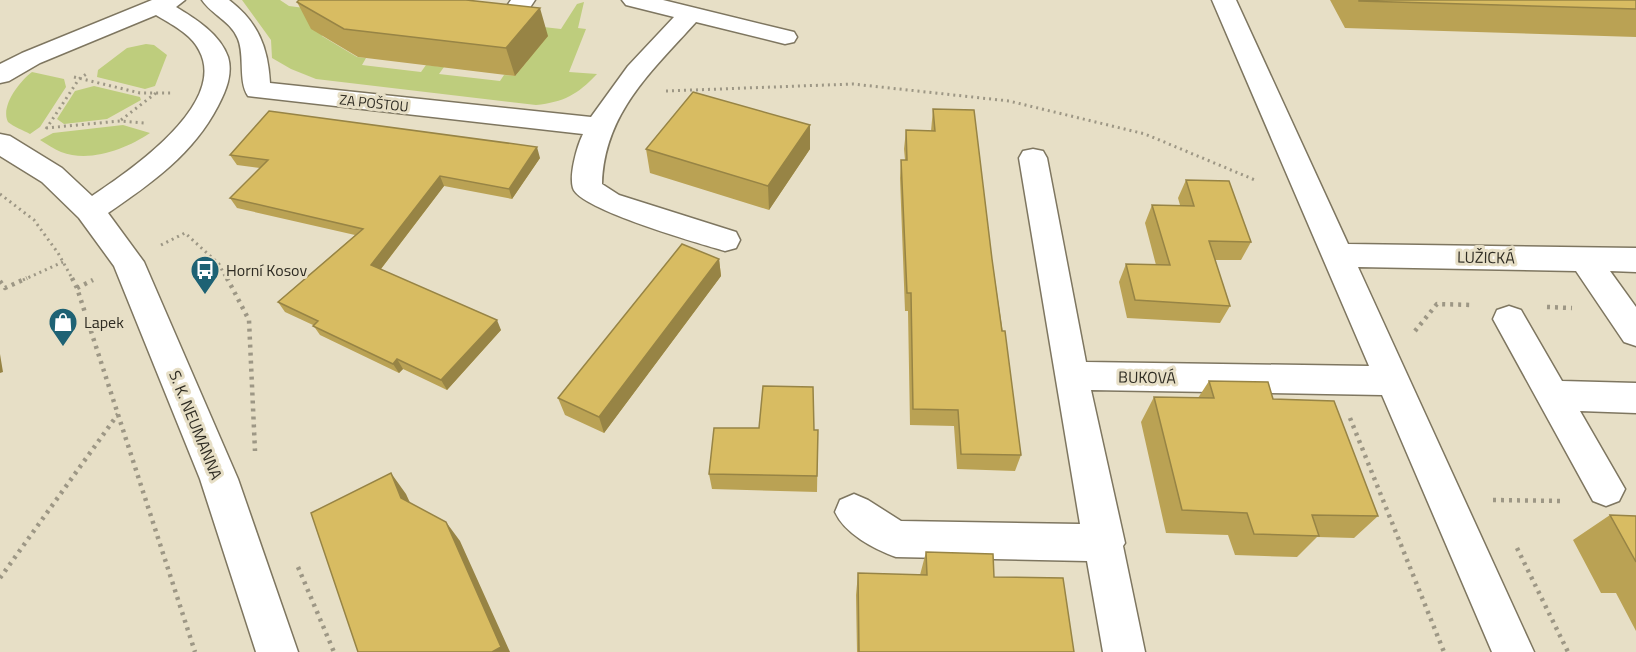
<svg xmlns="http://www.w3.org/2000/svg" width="1636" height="652" font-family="'Titillium Web',sans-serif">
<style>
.green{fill:#becd7d}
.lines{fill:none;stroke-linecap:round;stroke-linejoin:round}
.minor-casing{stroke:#7e7660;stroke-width:3}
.path-far1{stroke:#9d9785;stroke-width:3;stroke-dasharray:2 4;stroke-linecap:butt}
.path{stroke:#9d9785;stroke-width:4.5;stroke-dasharray:3 5;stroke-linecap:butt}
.minor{fill:#fff;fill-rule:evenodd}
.wall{fill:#baa254}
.shaded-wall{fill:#978445}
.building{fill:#d8bc62;stroke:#978445;stroke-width:1.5}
.labels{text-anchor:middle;stroke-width:6;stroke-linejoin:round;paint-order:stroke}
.far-street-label{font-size:14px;fill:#2f2c23;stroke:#e7dfc6}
.street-label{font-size:16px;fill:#2f2c23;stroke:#e7dfc6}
.poi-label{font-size:16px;fill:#2f2c23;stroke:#e7dfc6;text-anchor:start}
</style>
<rect width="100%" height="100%" fill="#e7dfc6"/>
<path class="green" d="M242,0h38l9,6 31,4 2,26 35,21 9,1 -4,7 59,7 5,-7 18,2 -5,7 61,7 4,-6 11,1 13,-16 -28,-38 61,7 16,-25 7,-2 -6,26 8,1 -17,43 28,2c-20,21 -33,28 -61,31l-220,-26 -25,-10 -19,-11 -1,-18z
M146,44l8,1 13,10 -12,31 -10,3 -48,-12 1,-7 29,-22z
M32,72l32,7 2,8 -26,40 -10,7c-7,-4 -16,-7 -22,-12 -8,-16 12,-41 24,-50z
M94,86l46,11 1,3 -34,19 -43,5 -7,-5 18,-28z
M123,125l27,8c-24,16 -60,30 -89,19 -7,-3 -14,-8 -21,-12l13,-7z"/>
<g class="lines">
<g class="minor-casing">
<path id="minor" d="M152,0h33l-9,7c20,12 44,27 52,50 5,17 -2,34 -10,49 -25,48 -66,77 -110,107l36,49 94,217 60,173h-42l-56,-173 -86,-213 -35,-48 -37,-36 -42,-26v-22l10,2 52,32 30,28c36,-24 137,-92 107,-146 -8,-16 -28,-26 -43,-35l-116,48 -31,18 -9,2v-19l22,-11z
M202,0h27c29,22 39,47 41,83l321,34 37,-51 46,-49 -48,-12 -4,-5h41l131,32 3,5 -3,5 -9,2 -89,-22c-44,49 -92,91 -94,162l17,11 117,37 4,8 -4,8 -11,3c-24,-7 -147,-42 -152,-63 -4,-13 4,-42 10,-54l-335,-38c-10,-15 -3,-40 -10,-57 -7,-18 -26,-24 -36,-39z
M511,0h24l-14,21 -9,2 -9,-2 -3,-5z
M1212,0h24l112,244 288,4v24l-26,-1 26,36v39l-12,-4 -48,-71 -218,-4 176,385h-42l-110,-257 -291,-5 34,153 -2,3 22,106h-42l-16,-91 -191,-4c-22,-8 -51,-23 -61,-45l5,-12 14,-6 14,6 33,21 179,3 -61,-366 4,-7 10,-2 10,2 4,7 39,204 283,4z
M1509,306l12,4 41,71 74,2v30l-56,-2 45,78 -6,12 -13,5 -13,-5 -100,-182 4,-9z"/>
</g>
<path class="path-far1" d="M74,77l66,16h32
M666,91l187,-7 156,17 136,33 110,46
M121,120l35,-27
M46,128l74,-7 25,2
M46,129l33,-50 9,-6
M0,194l34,26 24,33 15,27
M161,245l24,-12 34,31 8,16
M23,280l40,-18"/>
<path class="path" d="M72,278l5,10 118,364
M227,278l22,42 6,131
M0,281l5,7 22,-10
M77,288l16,-8
M1547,307l25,1
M1415,331l22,-27 36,1
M1350,418l94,234
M1493,500l71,1
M1517,548l51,104
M298,567l36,85
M0,578l118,-164"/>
<use href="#minor" class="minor"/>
</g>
<path class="wall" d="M1330,0h306v37l-291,-9z
M297,2l251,34 -33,40 -157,-19 -47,-28z
M933,109l59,150 29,196 -6,16 -58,-2 -3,-43 -44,-1 -2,-114h-3l-5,-133 1,-18h4l-1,-11 2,-19 25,1z
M810,125v24l-41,61 -119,-37 -4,-24z
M230,155l310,3 -28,41 -68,-13 -63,83 120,61 -54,60 -44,-21 -4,4 -79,-38 -7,-10 -28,-13 -7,-10 77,-67 -118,-27 -7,-10 30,-30 -23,-3z
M1186,180l65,62 -10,18h-26l15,46 -10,17 -93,-5 -8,-36 7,-18 30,1 -11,-42 7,-18h28l-2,-7z
M719,259l2,17 -117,157 -39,-18 -7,-17z
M1209,381l64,18 105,117 -24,22 -37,-1 -20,20 -62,-2 -7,-20 -62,-2 -25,-111 13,-25 44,1z
M814,430h4l-1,62 -105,-3 -3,-15z
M1610,515l26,1v115l-20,-38h-15l-28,-53z
M926,552l68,25 80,75h-217l-1,-57 2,-22 62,2z"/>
<path class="shaded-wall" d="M540,8l8,28 -33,40 -9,-28z
M810,125v24l-41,61 -1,-24z
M537,147l3,11 -28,41 -3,-10z
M440,176l4,10 -67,88 -6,-9z
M719,259l2,17 -117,157 -5,-16z
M497,320l4,10 -54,60 -6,-10z
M0,354l3,18 -3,1z
M397,359l6,10 -4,4 -6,-9z
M391,473l15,21 11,24 -16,-20z
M446,522l14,19 50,111h-18z"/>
<path class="building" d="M299,0h167l74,8 -34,40 -162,-19 -47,-27z
M1359,0h277v9l-277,-8z
M693,92l117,33 -42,61 -122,-37z
M933,109l41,1 18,149 10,72h3l16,124 -60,-1 -3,-44 -45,-1 -2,-116h-4l-6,-133h6l-1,-30 29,1z
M269,111l268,36 -28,42 -69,-13 -69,89 126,55 -56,60 -44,-21 -4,5 -80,-38 5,-5 -40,-19 85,-73 -133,-31 38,-38 -38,-5z
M1186,180l43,1 22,61 -42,-1 21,65 -95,-6 -9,-36 44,1 -18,-60 42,1z
M682,244l37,15 -120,158 -41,-19z
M1209,381l59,1 5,17 61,2 44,115 -66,-1 7,21 -65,-2 -7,-21 -65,-3 -28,-113 60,1z
M763,386l50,1 1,43h4l-1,46 -108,-2 5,-46h45z
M391,473l10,25 45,24 55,125 -9,5h-134l-47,-139z
M1610,515l26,1v46z
M926,552l67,2 1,23 69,1 11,74h-215l-1,-79 69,2z"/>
<defs>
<g id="bus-pin" transform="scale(1.5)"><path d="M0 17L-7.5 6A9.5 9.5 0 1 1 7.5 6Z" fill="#1e6274" stroke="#e7dfc6"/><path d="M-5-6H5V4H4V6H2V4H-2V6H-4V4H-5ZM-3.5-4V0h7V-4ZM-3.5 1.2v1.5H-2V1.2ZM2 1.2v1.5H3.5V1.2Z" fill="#fff"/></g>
<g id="shop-pin" transform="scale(1.5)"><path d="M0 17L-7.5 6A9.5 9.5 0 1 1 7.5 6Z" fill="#1e6274" stroke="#e7dfc6"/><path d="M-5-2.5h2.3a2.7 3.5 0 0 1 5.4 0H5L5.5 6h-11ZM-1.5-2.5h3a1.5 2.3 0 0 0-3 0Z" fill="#fff"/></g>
</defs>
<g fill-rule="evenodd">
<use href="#bus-pin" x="205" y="270"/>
<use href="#shop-pin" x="63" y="322"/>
</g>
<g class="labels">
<g class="far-street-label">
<text transform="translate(374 103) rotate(6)" y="5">ZA POŠTOU</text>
</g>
<g class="street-label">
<text transform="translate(1486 257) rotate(1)" y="6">LUŽICKÁ</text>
<text transform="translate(1147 377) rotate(1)" y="6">BUKOVÁ</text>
<text transform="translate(196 425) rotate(68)" y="6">S. K. NEUMANNA</text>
</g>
<g class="poi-label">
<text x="226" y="276">Horní Kosov</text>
<text x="84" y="328">Lapek</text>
</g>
</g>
</svg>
